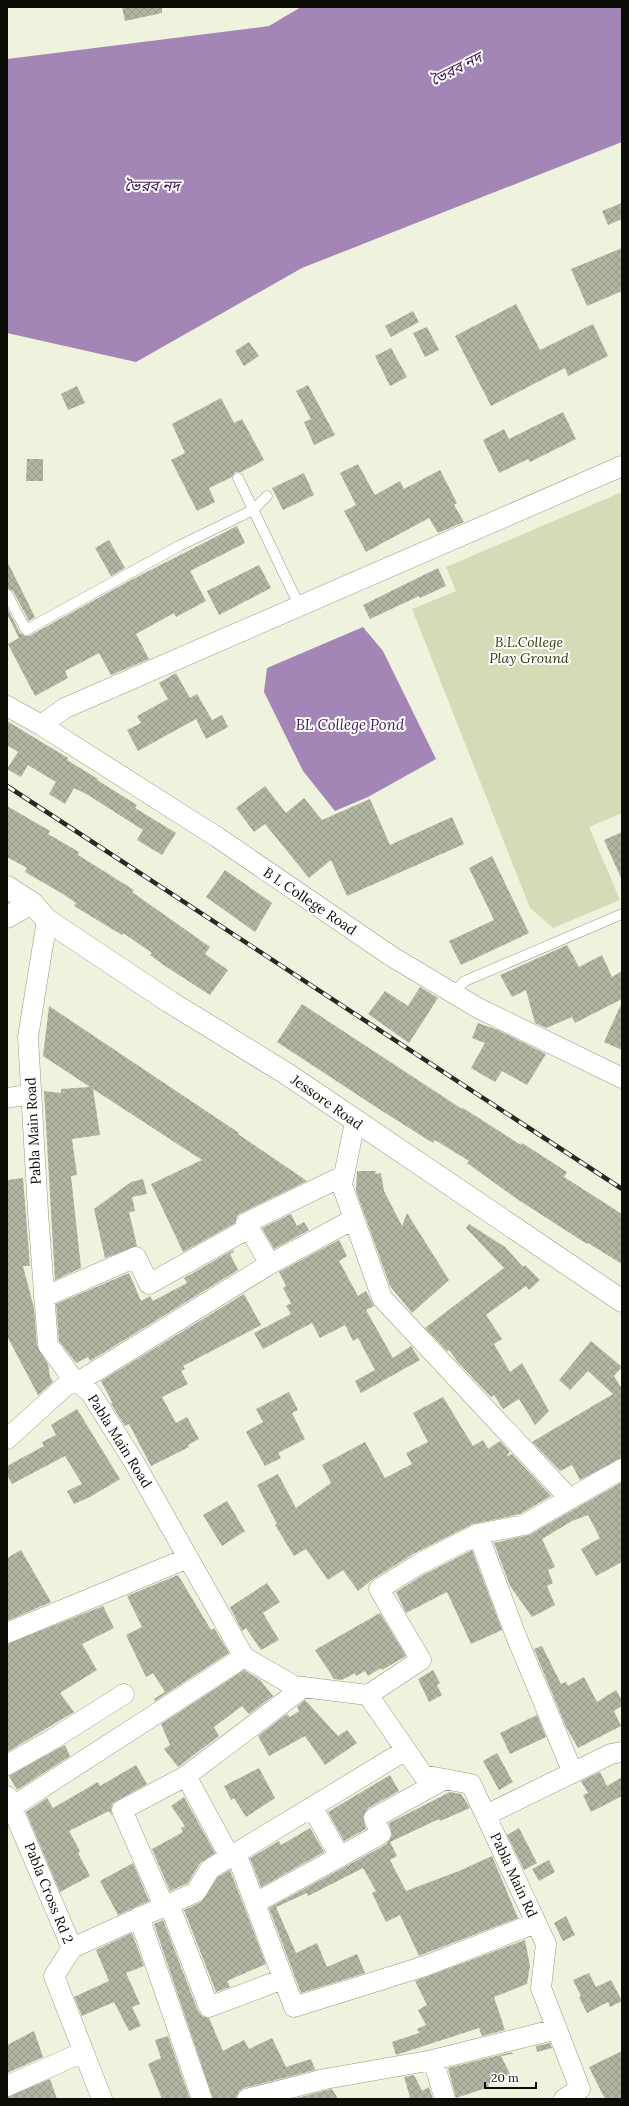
<svg xmlns="http://www.w3.org/2000/svg" width="629" height="2106" font-family="Lora,'Noto Sans Bengali',serif">
<style>
.green{fill:#d5dbb7}
.water{fill:#a486b6}
.building{fill:url(#building-cross-hatch)}
.lines{fill:none;stroke-linecap:round;stroke-linejoin:round}
.lane-casing{stroke:#969985;stroke-width:11}
.street-casing{stroke:#969985;stroke-width:21}
.highway-casing{stroke:#969985;stroke-width:23}
.lane{stroke:#fff;stroke-width:10}
.street{stroke:#fff;stroke-width:20}
.highway{stroke:#fff;stroke-width:22}
.rail-casing{stroke:#282921;stroke-width:4.5}
.rail{stroke:#fff;stroke-width:3;stroke-dasharray:9;stroke-linecap:butt}
.labels{text-anchor:middle;stroke-width:4;stroke-linejoin:round;paint-order:stroke}
.park-label{font-size:14px;font-style:italic;fill:#35390d;stroke:#fff}
.street-label{font-size:14px;fill:#0c0d07;stroke:#fff}
.water-label{font-size:15px;font-style:italic;fill:#401953;stroke:#fff}
</style>
<defs>
<pattern id="building-cross-hatch" width="8" height="8" patternUnits="userSpaceOnUse"><rect width="8" height="8" fill="#b2b5a1"/><path d="M0 0l8 8M0 8l8-8" fill="none" stroke="#989a89"/></pattern>
</defs>
<rect width="100%" height="100%" fill="#eff3dd"/>
<path class="green" d="M622,492v321l-33,14 31,73 -67,28 -23,-20 -118,-299 44,-18 -10,-24z"/>
<path class="water" d="M301,7h321v135l-320,126 -166,94 -129,-29v-274l262,-33z
M363,627l20,24 53,108 -68,38 -33,14 -32,-40 -39,-79 3,-24z"/>
<path class="building" d="M122,7h40v6l-37,8z
M622,203v16l-14,6 -6,-14z
M622,248v43l-35,15 -16,-37z
M516,304l24,46 53,-26 15,32 -40,20 -3,-8 -74,38 -36,-70z
M413,311l6,11 -28,15 -6,-11z
M427,327l12,23 -14,7 -12,-24z
M249,342l10,14 -15,10 -9,-15z
M391,348l16,29 -17,9 -15,-30z
M308,385l27,50 -21,10 -10,-23 7,-3 -15,-28z
M77,386l8,17 -17,7 -7,-16z
M221,398l13,25 8,-4 22,41 -23,12h-6l-3,5 -23,11 6,14 -18,9 -26,-51 14,-7 -13,-29z
M563,412l13,27 -46,23 -2,-3 -29,14 -16,-33 21,-11 5,10z
M27,459h16v22h-17z
M358,464l17,31 25,-14 4,8 36,-19 17,33 -3,2 10,17 -26,11 -9,-15 -63,34 -22,-41 12,-6 -16,-32z
M304,473l10,22 -31,15 -11,-22z
M237,526l8,17 -55,28 16,30 -30,16 -2,-4 -38,21 13,25 -38,16 -12,-22 -34,18 3,7 -33,18 -27,-52 11,-6 -12,-24v-6l13,25 5,3h4l102,-56z
M109,540l16,28 -14,8 -16,-28z
M7,561l28,56 -6,4 -16,-30 -6,-3z
M259,565l12,23 -52,27 -12,-24z
M438,568l8,18 -26,12 -1,-2 -49,23 -7,-14z
M176,673l14,25 7,-4 15,26 10,-5 6,12 -22,12 -10,-20 -58,32 -11,-21 14,-7 -4,-7 31,-17 -9,-16z
M7,721l61,37 -1,2 31,19 -1,1 40,25 -2,3 41,25 -14,22 -25,-15 6,-10 -55,-35 -14,-7 -9,16 -16,-10 7,-12 -28,-17 -7,12 -14,-8 11,-17 -11,-7z
M265,786l21,27 18,-15 18,22 48,-21 20,46 62,-28 12,27 -117,52 -16,-36 -22,18 -44,-54 -11,8 -18,-24z
M7,806l43,25 -2,3 31,18 -1,3 56,35 -2,2 78,55 -5,7 23,16 -18,25 -45,-29 -15,-11 2,-2 -29,-20 -1,2 -48,-29 2,-3 -13,-9 -38,-22 2,-4 -20,-11z
M622,832v48l-18,-40z
M492,856l37,77 -68,32 -12,-24 45,-21 -25,-52z
M225,870l47,33 -17,29 -49,-35z
M567,945l12,22 23,-12 10,22 10,-6v28l-47,24 -3,-6 -26,11 -11,-5 -9,-33 -14,7 -12,-22z
M420,987l18,11 -29,45 -41,-29 17,-23 23,15z
M622,1002v48l-18,-8z
M302,1004l160,105 1,-1 58,37 1,-2 22,14 23,15 -3,5 58,37v50l-34,-21 -1,1 -70,-45 -50,-36 2,-2 -34,-21 -2,3 -54,-34 -102,-67z
M49,1006l190,127 -1,1 69,47 -66,32 -4,3 -2,7 -52,29 -32,-68 51,-24 -109,-71 7,46 -28,4 5,36 -6,1 10,92 -26,12 -11,-189 17,2v-4l29,-2 -47,-31z
M478,1023l20,7 48,24 -19,31 -25,-14 -7,11 -24,-14 14,-25 -13,-5z
M357,1171h19l-1,3 6,-1 3,18 18,35 5,-13 42,67 -37,33 -22,-27 -34,-95z
M23,1178l7,88h-7l11,42 3,38 11,18 2,13 3,5 -15,13 -31,-59v-156z
M143,1179l4,15 -15,3 3,14 -6,1 8,34 -32,12 -11,-49 37,-27z
M291,1214l6,12 7,-4 5,8 -35,19 -12,-21z
M469,1224l36,23 18,20 2,-2 15,15 -11,10 -3,-4 -40,29 16,24 -8,5 16,28 12,-9 27,48 -14,14 -16,-26 -16,10 -9,-14 -3,2 -34,-36 -8,-11 -2,1 -22,-23 79,-60 -38,-40z
M339,1240l8,16 -8,5 19,35 8,-5 8,15 -8,4 27,48 18,-12 9,14 -59,33 -6,-12 20,-11 -17,-32 -5,3 -8,-16 -25,13 -8,-15 -49,26 -9,-16 37,-19 -5,-8 5,-3 -8,-15 3,-2 -7,-14z
M233,1250l1,2 -4,2 8,16 -148,91 -2,-4 -12,6 -17,-22 -3,-37 73,-31 12,28 9,-5 3,5 34,-18 -3,-5z
M244,1294l17,31 -78,41 2,3 -4,2 7,13 -26,13 14,26 11,-6 12,22 -11,6 1,2 -38,19 -22,-42 -4,2 -14,-22 1,-2 -11,-21z
M591,1341l31,26 -8,9 8,13v69l-42,22 -8,-15 -12,6 -28,-29 81,-48 -25,-23 -18,19 -11,-10z
M289,1392l9,18 -6,3 13,26 -27,14 3,5 -16,8 -19,-34 17,-10 -7,-13z
M443,1397l30,49 10,-6 5,9 12,-8 10,11 -3,3 1,1 4,-2 39,42 -31,18 -47,10 -60,30 -40,25 -15,12 -15,-21 -15,10 -22,-31 -12,7 -19,-31 2,-1 -20,-39 21,-11 18,34 35,-25 -9,-18 43,-23 20,36 27,-14 -6,-11 22,-11 -15,-29z
M77,1409l43,70 -30,18 -16,7 -7,-13 15,-7 -17,-28 -53,28 -5,-9v-9l37,-20 -2,-4 14,-7 -5,-10z
M622,1482v80l-26,14 -15,-27 19,-11 -12,-23 -16,6 -30,18 13,28 -7,3 5,13 -6,3 8,19 -23,12 -22,-31 -16,-43 35,-8z
M227,1501l18,30 -23,15 -19,-31z
M21,1550l30,52 -44,19v-63z
M472,1550l30,80 -31,14 -24,-52 -41,21 -10,-21 29,-18z
M178,1575l33,55 3,-2 15,25 -74,48 -1,-2 11,-7 -12,-19 -7,4 -20,-42 16,-8 -15,-31z
M267,1583l13,19 -17,11 16,27 -18,10 -15,-22 -4,3 -12,-24z
M103,1606l11,22 -32,16 15,26 -37,23 14,19 -67,40v-108z
M380,1613l26,43 -24,14 -1,-2 -13,8 -3,-5 -9,5 -1,-3 -13,7 -8,-1 -19,-29z
M542,1646l19,38 5,-2 2,4 16,-9 13,25 19,-12 6,10v6l-8,5 7,15 -43,22 -12,-21 -32,-78z
M244,1670l16,10 13,16 -24,18 -7,-8 -28,21 5,9 -41,31 -14,-18 6,-4 -9,-21z
M433,1670l7,13 -3,2 5,10 -13,7 -11,-23z
M305,1700l33,36 9,-6 10,13 -32,22 -20,-29 -36,20 -11,-20 29,-22 3,3 9,-6 -2,-4z
M537,1715l9,22 -36,17 -10,-21z
M65,1745l5,11 -53,34 -8,-14z
M497,1753l16,29 -14,8 -16,-29z
M136,1765l11,19 -34,19 -2,6 1,7 -3,-5 -40,20 11,20 -2,2 12,23 -30,16 -34,-80 21,-14 6,10 45,-26 2,4z
M259,1768l16,30 -29,19 -12,-19 -3,2 -7,-14z
M600,1772l7,14 15,-9v19l-31,16 -8,-17 5,-2 -7,-12z
M390,1775l9,16 -31,17 -5,9 3,12 -22,12 -16,-29z
M450,1792l11,2 9,14 -30,13 -1,-2 -49,23 7,14 -7,4 16,31 53,-20 33,-15 26,62 -97,37 -12,4 10,-3 -19,-41 -14,7 -14,-29 4,-2 -13,-23 -55,28 -1,-3 -31,14 20,46 21,-10 10,24 30,-13 8,19 -64,20 -32,-85 118,-64 5,-9 -3,-12z
M184,1797l31,56 -15,10 -12,20 -18,8 -18,-42 31,-17 -2,-4 4,-2 -14,-20z
M310,1828l14,24 -63,35 -11,-29 29,-17 2,4z
M519,1828l18,35 -13,7 -17,-35z
M549,1860l6,12 -16,9 -7,-12z
M133,1863l16,38 -31,14 -18,-34z
M230,1870l36,94 -39,17 3,6 -14,5 -32,-82 17,-8 17,-25z
M566,1916l9,19 -12,6 -9,-18z
M163,1920l35,91 4,5 7,2 14,33 21,-11 5,9 23,-11 14,29 25,-8 4,11 -71,18 -5,3 -3,8h-23l-59,-175z
M132,1933l12,33 -18,7 14,31 -8,3 9,19 -12,5 -15,-29 -32,14 -8,-19 35,-16 -13,-31z
M525,1940l5,26 -3,18 -33,13 11,33 -23,6 -3,-8 -83,27 -4,-13 27,-9 -2,-4 9,-4 -8,-15 9,-5 -12,-24z
M589,1973l7,14 15,-7 11,21 -12,6 -2,-5 -21,11 -8,-16 2,-1 -8,-16z
M34,2031l9,26 -36,16v-28z
M168,2036l22,63h-28l-14,-35 13,-6 -6,-18z
M550,2043l2,5 -15,4 -1,-6z
M622,2051v48h-17l-16,-32z
M512,2052l1,2 -12,2 9,18 -22,10 1,3 -33,11 -8,-30z
M414,2075l8,16 7,-4 4,12h-26l3,-2 -6,-20z
M50,2079l7,20h-50v-2z
M332,2089l6,10h-45l34,-9z"/>
<g class="lines">
<g class="lane-casing">
<path id="lane" d="M238,478l61,127
M7,594l19,36 153,-84 74,-36 14,-14
M452,993l13,-12 157,-67"/>
</g>
<g class="street-casing">
<path id="street" d="M7,706l34,19 176,112 174,119 87,52 144,70
M41,725l24,-17 557,-242
M47,920l-19,117 10,175 10,133 25,34 17,13 44,70 110,195 50,29 74,9
M7,1098l24,-4
M355,1122l-13,63 40,113 187,200
M270,1264l-24,-41 97,-47
M44,1297l92,-40 13,27 100,-56
M78,1382l192,-118 84,-45
M7,1439l66,-60
M478,1534l38,102 57,137
M7,1633l181,-75
M368,1695l55,80 48,9 75,160 -5,44 39,101 -16,10
M368,1695l53,-35 -42,-71 40,-25 59,-30 46,-9 98,-56
M7,1765l46,-26 71,-45
M186,1776l44,81
M7,1796l65,152
M12,1807l232,-150
M312,1807l28,50
M486,1815l125,-61 11,-2
M236,1853l58,154 131,-41 111,-43
M255,1903l126,-69 -7,-16 71,-39
M169,1904l40,103 74,-28
M164,1906l-42,-96 64,-34 118,-89
M139,1917l63,182
M72,1948l124,-56 14,-23 196,-119
M72,1948l-18,28 48,123
M433,2060l12,39
M7,2086l76,-34
M247,2099l78,-20 108,-19 124,-31"/>
</g>
<g class="highway-casing">
<path id="highway" d="M7,887l25,16 15,17 123,82 117,72 335,227
M7,917l25,-14"/>
</g>
<use href="#lane" class="lane"/>
<use href="#street" class="street"/>
<use href="#highway" class="highway"/>
<g class="rail-casing">
<path id="rail" d="M7,786l615,403"/>
</g>
<use href="#rail" class="rail"/>
</g>
<g class="labels">
<g class="park-label">
<text x="529" y="647">B.L.College<tspan x="529" dy="16">Play Ground</tspan></text>
</g>
<g class="street-label">
<text transform="translate(310 901) rotate(34)" y="5">B L College Road</text>
<text transform="translate(327 1102) rotate(35)" y="5">Jessore Road</text>
<text transform="translate(33 1131) rotate(-93)" y="5">Pabla Main Road</text>
<text transform="translate(120 1441) rotate(58)" y="5">Pabla Main Road</text>
<text transform="translate(514 1875) rotate(65)" y="5">Pabla Main Rd</text>
<text transform="translate(49 1893) rotate(68)" y="5">Pabla Cross Rd 2</text>
</g>
<g class="water-label">
<text transform="translate(456 69) rotate(-27)" y="5">ভৈরব নদ</text>
<text x="152" y="191">ভৈরব নদ</text>
<text x="350" y="730">BL College Pond</text>
</g>
</g>
<rect width="629" height="2106" fill="none" stroke="#0c0d07" stroke-width="16"/>
<path d="M485 2082v6h51v-6" fill="none" stroke="#0c0d07" stroke-width="2"/>
<text x="491" y="2082" font-size="12" fill="#0c0d07" stroke="#ffffff" stroke-width="3" paint-order="stroke">20 m</text>
</svg>
